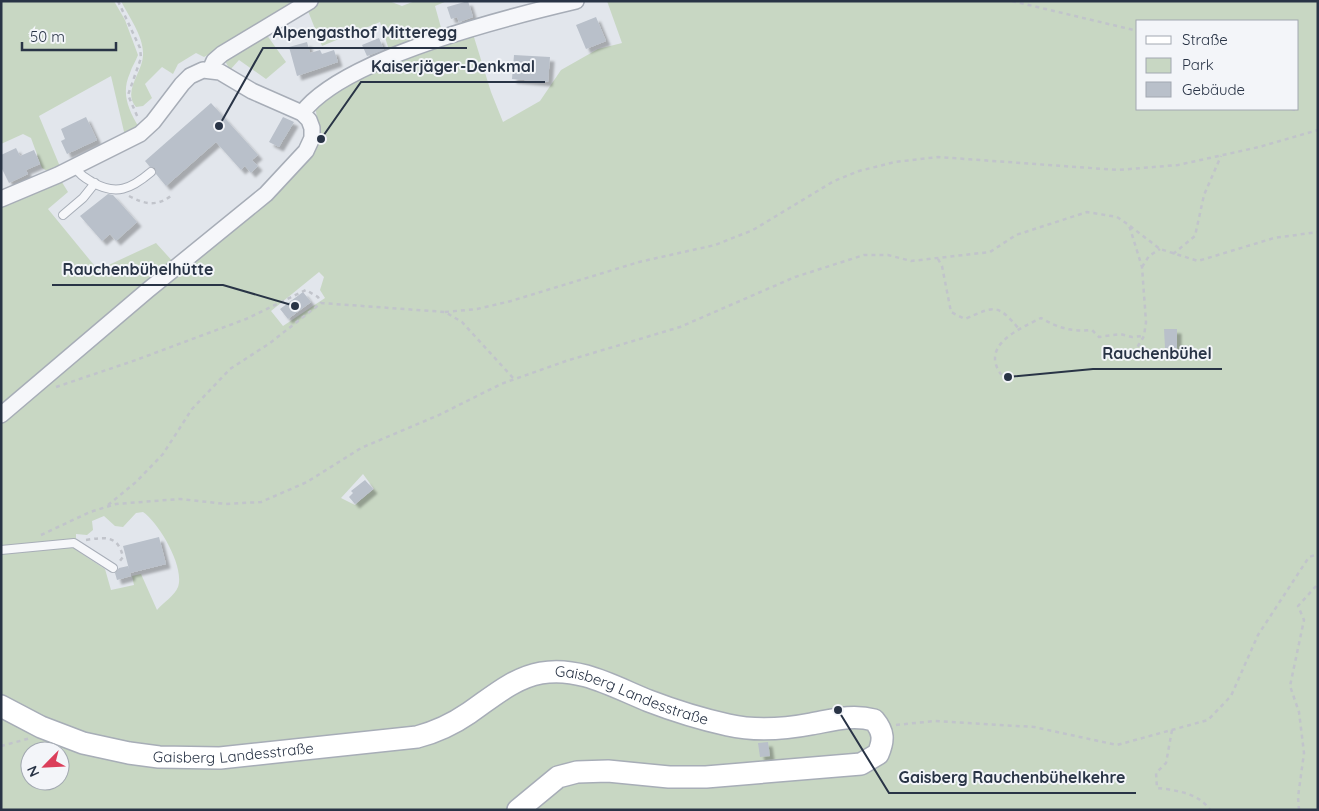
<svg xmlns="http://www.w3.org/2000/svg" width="1319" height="811" font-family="Quicksand,sans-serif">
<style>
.green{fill:#c8d7c3;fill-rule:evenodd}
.building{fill:#b9c0ca;filter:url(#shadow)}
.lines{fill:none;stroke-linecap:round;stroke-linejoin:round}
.lane-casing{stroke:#a7adb7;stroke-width:10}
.street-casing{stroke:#a7adb7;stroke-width:18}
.secondary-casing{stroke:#a7adb7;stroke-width:24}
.path{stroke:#c1c4cb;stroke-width:2.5;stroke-dasharray:4 4;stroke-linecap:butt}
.lane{stroke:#f6f7fa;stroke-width:8}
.street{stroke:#f6f7fa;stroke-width:15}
.secondary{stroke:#fff;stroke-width:21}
.labels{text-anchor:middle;stroke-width:4;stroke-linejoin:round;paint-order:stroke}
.street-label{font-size:15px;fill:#293446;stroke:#f3f5f9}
.leader{fill:none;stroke:#293446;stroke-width:2}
.callout-dot{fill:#293446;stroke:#f3f5f9;stroke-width:2}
.callout-label{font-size:16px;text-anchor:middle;font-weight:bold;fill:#293446;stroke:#f3f5f9;stroke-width:4;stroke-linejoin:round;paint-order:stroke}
</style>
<defs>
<filter id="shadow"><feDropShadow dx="4.5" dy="4.5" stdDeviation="1" flood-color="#0004"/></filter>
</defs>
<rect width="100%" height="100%" fill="#e2e6ec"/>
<path class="green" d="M1,1h113l11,19 13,35c-2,6 -6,11 -8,18 -9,20 -2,35 8,53l-5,6 -8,4 -14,-60 -72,40 22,53 -9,5 -10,-6 -11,-30 -8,-4 -22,10z
M121,1h183l-100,56 -8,-4 -18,11 -5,10 -11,-7 -17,17 7,14 -9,8 -7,1c-14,-16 7,-35 7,-52 1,-18 -14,-38 -22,-54z
M317,1h72l13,5 13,-5h32l-12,5 8,29 -53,18 -10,-31 -58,24 -16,-40z
M607,1h711v809h-1317v-389l27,-19 5,-10 215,-176 70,-91 -3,-20 57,-37 101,-34 18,58 12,30 37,-21 21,-31 37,-21 24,-6zM1138,21h160v88h-160zM319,272l5,5 -4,13 5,8 -42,28 -12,-15zM363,474l11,15 -19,16 -14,-7zM143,512c16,11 42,55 35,75 -3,8 -15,16 -21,23l-16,-36 -9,2 2,9 -23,5 -6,-21 -29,-19v-16l11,1 6,-5 -1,-9 12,-5 11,10 8,1 13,-14zM30,751h30v30h-30z
M264,31l22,31 -20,17 -27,-19 -9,10 -5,-9 3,-6z
M60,179l8,13 -20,17 50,61 58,-27 19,21 -174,145v-205z"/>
<path class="building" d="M468,1l5,16 -14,5 -2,-5 -6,2 -4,-12z
M596,17l10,24 -20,8 -10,-24z
M379,38l5,12 -17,6 -5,-11z
M307,42l3,11 10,-3 2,4 12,-4 4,12 -41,14 -8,-29z
M514,55l36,2 -2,25 -36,-3z
M211,103l47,52 -6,5 6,6 -7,7 -6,-7 -4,4 -25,-28 -50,44 -10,-12 -1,-6 -5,-1 -5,-6z
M86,117l11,23 -30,14 -6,-13 4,-2 -4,-10z
M283,117l11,5 -15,25 -10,-5z
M16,148l4,8 14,-6 6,14 -14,6 2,4 -19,9 -8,-16v-12z
M108,194l5,1 24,27 -21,19 -6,-7 -8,7 -22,-25z
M303,292l8,10 -23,17 -8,-10z
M1164,329h13v19h-12z
M365,480l8,9 -18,15 -6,-7 4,-4 -2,-2z
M159,537l7,27 -36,9 -7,-27z
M128,566l3,10 -14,4 -2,-7 4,-5z
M768,742l2,14 -10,1 -2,-14z"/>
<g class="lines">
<g class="lane-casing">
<path id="lane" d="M75,167c4,7 9,10 17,15 24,14 39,7 59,-10
M63,215l20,-17 12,-15
M1,550l73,-7 39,25"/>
</g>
<g class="street-casing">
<path id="street" d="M210,70l4,-9 8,-7 88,-53
M302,113c41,-55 206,-96 274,-112
M1,199l57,-24 82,-41 13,-12 29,-38 8,-8 13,-6 17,2 32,19 50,22 7,7 3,8v10l-6,13 -40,43 -118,96 -147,125"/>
</g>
<g class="secondary-casing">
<g id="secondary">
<path id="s1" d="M1,706l40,21 42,16 46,10 30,4 61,1 197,-21c19,-5 36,-13 52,-24 22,-15 44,-35 72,-40 38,-7 73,14 108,28 26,10 52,18 79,24 26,6 57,4 83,-1 22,-4 41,-10 63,-4 10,12 10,20 4,34l-17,10 -155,13h-37l-61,-6 -31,1 -19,5 -40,33"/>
</g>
</g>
<path class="path" d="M118,1l22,47 1,10 -13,37 10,23
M1012,1l126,30
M1292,109l3,1
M129,196c15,8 27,11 42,0
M1130,226l30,23 38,12 76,-23 44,-6
M1173,254l22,-18 9,-41 17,-39
M938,259l4,7 9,46 14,7c30,-13 32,-16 54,10
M1142,267l7,-11 11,-7
M445,312l32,-3 34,-8 128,-39 76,-17 38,-15 81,-49 25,-10 36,-9 43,-5 180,13 60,-5 81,-18 59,-17
M1008,377l-4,1c-27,-31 13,-48 37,-60 17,10 31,14 51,12l7,7 21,-3 12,3 11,-1
M56,387l80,-27 110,-41 60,-29 12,7 3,6
M108,505l28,-23 27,-28 29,-45 38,-40 40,-26 51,-40 124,9 17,10 52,57
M41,535l49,-23 26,-8 64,-5 46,5 35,-2 46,-20 54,-34 78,-33 62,-31 65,-23 114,-34 115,-50 69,-22h24l23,6 79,-9 26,-17 71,-23 30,5 12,8 13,42 4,55 -2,14 -12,20
M86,540c19,-3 32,-5 37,17l-4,5
M896,725l39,-4 99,6 83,18 91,-25 23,-24 27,-61 51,-78 9,-3
M1172,730l-6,33 -10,10 1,15c18,2 42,5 53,22
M1,746l30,-8
M1299,810l-1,-13 6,-44 -5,-41 -9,-26 14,-66 -6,-14 20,-22"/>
<use href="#lane" class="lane"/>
<use href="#street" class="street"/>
<use href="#secondary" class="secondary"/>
</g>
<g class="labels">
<g class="street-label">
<text dy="5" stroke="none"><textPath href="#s1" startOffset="662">Gaisberg Landesstraße</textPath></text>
<text dy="5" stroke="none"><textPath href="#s1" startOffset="242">Gaisberg Landesstraße</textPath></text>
</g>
</g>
<path class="leader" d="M219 126L263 48H467M321 139L361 82H545M295 306L223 285H52M1008 377L1093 369H1222M838 710L889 793H1136"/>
<g class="callout-dot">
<circle cx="219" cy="126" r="5"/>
<circle cx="321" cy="139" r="5"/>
<circle cx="295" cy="306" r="5"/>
<circle cx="1008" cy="377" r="5"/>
<circle cx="838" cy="710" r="5"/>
</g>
<g class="callout-label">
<text x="365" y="38">Alpengasthof Mitteregg</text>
<text x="453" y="72">Kaiserjäger-Denkmal</text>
<text x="138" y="275">Rauchenbühelhütte</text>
<text x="1157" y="359">Rauchenbühel</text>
<text x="1012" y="783">Gaisberg Rauchenbühelkehre</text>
</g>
<rect width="1319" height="811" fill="none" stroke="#293446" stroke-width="5"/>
<rect x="1136" y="20" width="162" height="90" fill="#f3f5f9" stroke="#a2a8b1"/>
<rect x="1146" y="36" width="25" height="8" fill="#ffffff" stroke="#a2a8b1"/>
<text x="1182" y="45" font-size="15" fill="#293446">Straße</text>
<rect x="1146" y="58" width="25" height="15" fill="#c8d7c3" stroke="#a2a8b1"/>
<text x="1182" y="70" font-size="15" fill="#293446">Park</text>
<rect x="1146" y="82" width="25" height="15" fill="#b9c0ca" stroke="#a2a8b1"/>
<text x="1182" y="95" font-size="15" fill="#293446">Gebäude</text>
<g transform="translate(45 766) rotate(246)"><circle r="24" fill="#f3f5f9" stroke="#a2a8b1"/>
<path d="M0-4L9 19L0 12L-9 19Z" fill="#db3e5a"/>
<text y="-8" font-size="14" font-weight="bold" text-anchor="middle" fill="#293446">N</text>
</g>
<path d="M22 42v8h94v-8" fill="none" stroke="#293446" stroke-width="2.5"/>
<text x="30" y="42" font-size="15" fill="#293446" stroke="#f3f5f9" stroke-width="4" paint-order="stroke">50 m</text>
</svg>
